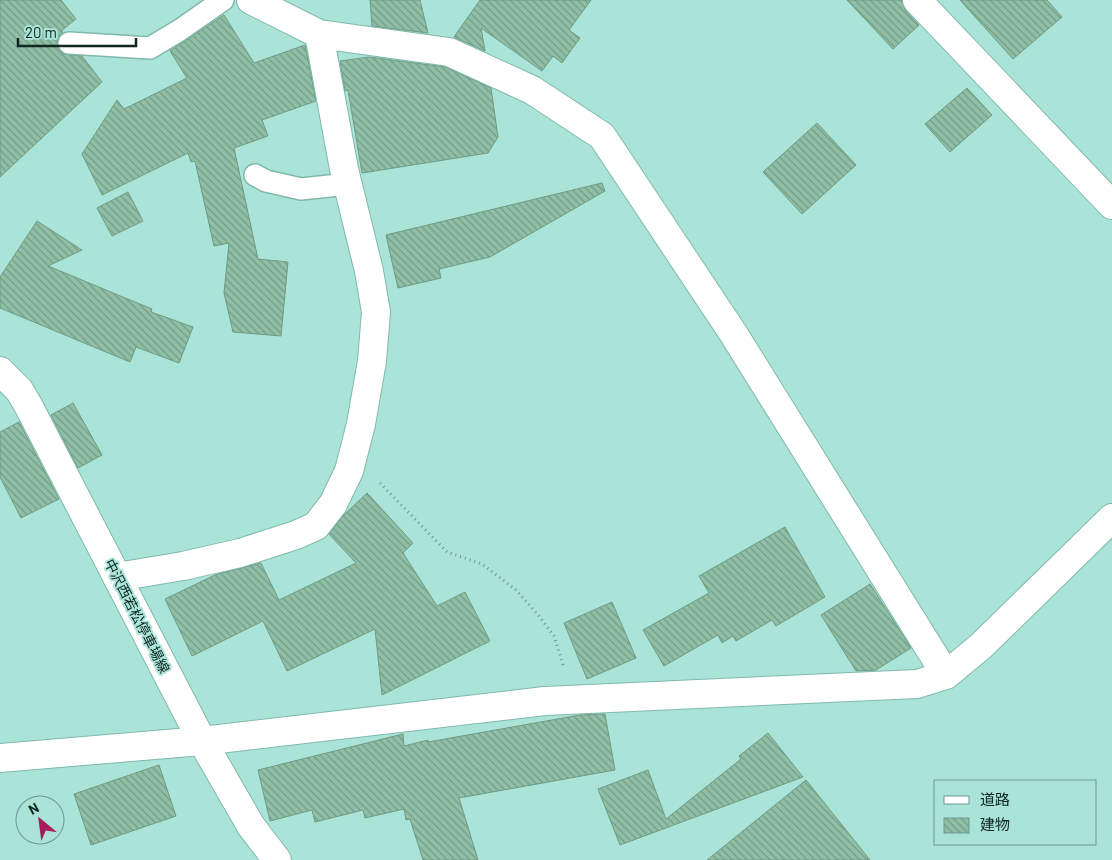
<svg xmlns="http://www.w3.org/2000/svg" width="1112" height="860" font-family="Barlow,'Noto Sans JP',sans-serif">
<style>
.building{fill:url(#building-back-hatch);stroke:#6e9b83}
.lines{fill:none;stroke-linecap:round;stroke-linejoin:round}
.service-casing{stroke:#80b8ad;stroke-width:24}
.minor-casing{stroke:#80b8ad;stroke-width:30}
.secondary-casing{stroke:#80b8ad;stroke-width:30}
.path{stroke:#6d9990;stroke-width:3;stroke-dasharray:1 4;stroke-linecap:butt}
.service{stroke:#fff;stroke-width:21}
.minor{stroke:#fff;stroke-width:28}
.secondary{stroke:#fff;stroke-width:28}
.labels{text-anchor:middle;stroke-width:4;stroke-linejoin:round;paint-order:stroke}
.street-label{font-size:14px;fill:#102723;stroke:#aae4d8}
</style>
<defs>
<pattern id="building-back-hatch" width="6" height="6" patternUnits="userSpaceOnUse" patternTransform="scale(1.25)"><rect width="6" height="6" fill="#90bfa6"/><path d="M-1 5l2 2M0 0l6 6M5-1l2 2" fill="none" stroke="#749b87"/></pattern>
</defs>
<rect width="100%" height="100%" fill="#aae4d8"/>
<path class="building" d="M0,0h61l15,19 -15,12 2,1 -5,5 -1,5 1,6 5,6 19,2 20,26 -102,95z
M370,0h50l8,33 -56,-7z
M480,0h111l-22,30 11,8 -18,25 -9,-7 -11,15 -61,-43 4,23 -31,-14z
M847,0h55l3,10 14,15 -26,24z
M960,0h87l15,17 -49,42z
M224,15l30,48 51,-18 11,56 -54,19 6,16 -34,12 24,111 30,3 -7,74 -48,-4 -9,-39 5,-50 -15,3 -19,-85 -4,1 -3,-9 -86,42 -20,-41 35,-54 7,9 63,-31 -17,-27z
M369,57l76,10 46,21 7,49 -10,16 -126,20 -14,-83 -3,1 -5,-30z
M967,88l25,27 -42,37 -25,-28z
M817,123l39,42 -54,49 -39,-42z
M602,183l3,8 -115,66 -51,12 2,9 -43,10 -12,-53z
M128,192l15,29 -31,15 -15,-28z
M37,221l45,29 -34,16 104,43 -1,3 42,15 -14,36 -43,-16 -6,15 -130,-54v-31z
M73,403l29,52 -24,13 -27,-53z
M19,422l40,77 -38,19 -21,-41v-45z
M367,493l46,50 -10,10 34,53 28,-14 25,49 -108,54 -7,-66 -88,42 -24,-50 -71,35 -27,-57 50,-24 46,-12 18,37 77,-37 -27,-29 15,-19z
M785,527l40,70 -49,29 -4,-6 -36,21 -3,-5 -11,7 -4,-8 -54,31 -21,-36 66,-37 -10,-17z
M870,584l41,64 -35,22 -20,1 -35,-56z
M612,602l24,56 -49,21 -23,-56z
M605,714l10,56 -156,28 19,62h-55l-13,-41 -4,1 -2,-11 -39,9 -2,-8 -48,12 -3,-12 -42,11 -12,-51 145,-36 1,12 24,-6v2l152,-27z
M768,733l35,44 -183,68 -22,-56 50,-19 18,49 75,-60 -2,-3z
M159,765l17,51 -85,29 -17,-51z
M806,780l64,80h-163z"/>
<g class="lines">
<g class="service-casing">
<path id="service" d="M69,43l81,5 30,-18 43,-30
M255,175l11,6 35,8 47,-5"/>
</g>
<g class="minor-casing">
<path id="minor" d="M251,0l68,34 130,18 83,38 70,46 131,197 213,342
M917,0l195,205
M117,577l66,-11 57,-13 56,-18 20,-9 17,-22 16,-33 12,-47 11,-63 4,-49 -7,-41 -25,-102 -25,-135
M0,758l202,-17 343,-40 372,-17 29,-9 35,-29 131,-128"/>
</g>
<g class="secondary-casing">
<path id="secondary" d="M0,371l19,19 9,15 174,336 49,85 26,34"/>
</g>
<path class="path" d="M380,483l67,69 35,12 34,26 23,26 15,20 9,29"/>
<use href="#service" class="service"/>
<use href="#minor" class="minor"/>
<use href="#secondary" class="secondary"/>
</g>
<g class="labels">
<g class="street-label">
<text transform="translate(137 616) rotate(63)" y="5">中沢西若松停車場線</text>
</g>
</g>
<rect x="934" y="780" width="162" height="65" fill="#aae4d8" stroke="#6c9890"/>
<rect x="944" y="796" width="25" height="8" fill="#ffffff" stroke="#6c9890"/>
<text x="980" y="805" font-size="15" fill="#102723">道路</text>
<rect x="944" y="818" width="25" height="15" fill="url(#building-back-hatch)" stroke="#6c9890"/>
<text x="980" y="830" font-size="15" fill="#102723">建物</text>
<g transform="translate(40 820) rotate(331)"><circle r="24" fill="#aae4d8" stroke="#6c9890"/>
<path d="M0-4L9 19L0 12L-9 19Z" fill="#a91b59"/>
<text y="-8" font-size="14" font-weight="bold" text-anchor="middle" fill="#102723">N</text>
</g>
<path d="M18 38v8h118v-8" fill="none" stroke="#102723" stroke-width="2.5"/>
<text x="25" y="38" font-size="15" fill="#102723" stroke="#aae4d8" stroke-width="4" paint-order="stroke">20 m</text>
</svg>
